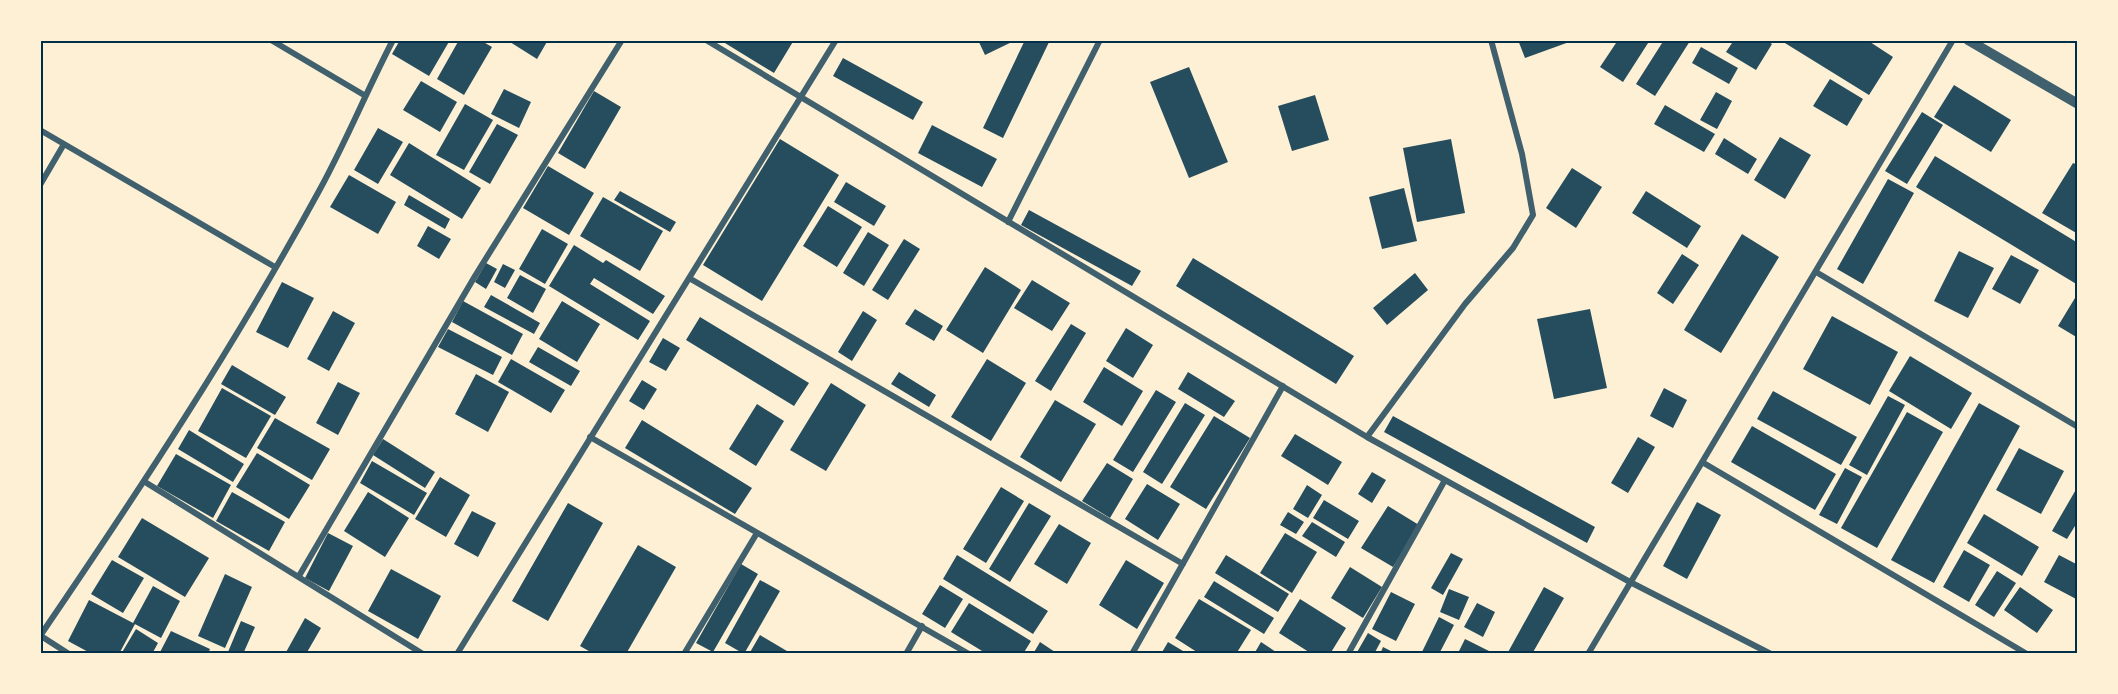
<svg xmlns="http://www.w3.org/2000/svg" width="2118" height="694" font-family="'Source Serif 4',serif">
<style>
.building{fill:#264d5e}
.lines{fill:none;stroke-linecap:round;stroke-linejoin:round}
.minor{stroke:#3f606c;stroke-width:6}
.tertiary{stroke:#3f606c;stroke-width:10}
.neatline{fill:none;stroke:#003049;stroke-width:2}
</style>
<rect width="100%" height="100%" fill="#fdf0d5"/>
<path class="building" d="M400,40h50l-21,36 -37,-22z
M459,40h21l12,7 -28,48 -27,-16z
M507,40h41l-11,19z
M720,40h74l-20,33z
M978,40h38l-31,15z
M1025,40h25l-47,98 -20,-10z
M1518,40h54v1l-47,17z
M1618,40h32l-27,42 -23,-15z
M1664,40l26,1 -35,55 -19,-12z
M1734,40h32l6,4 -16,26 -30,-18z
M1780,40h87l26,17 -24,38z
M1701,47l37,21 -9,16 -37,-21z
M843,58l80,44 -10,18 -80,-44z
M1189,67l39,95 -39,16 -39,-96z
M1830,79l33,20 -16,27 -34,-20z
M421,81l36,21 -17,30 -37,-22z
M1954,85l57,35 -20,32 -57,-35z
M504,89l27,13 -12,26 -28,-14z
M594,91l27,16 -36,62 -27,-16z
M1716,92l16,9 -15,28 -17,-9z
M1315,95l14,45 -37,11 -14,-45z
M465,104l28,16 -29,50 -28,-15z
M1665,105l50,29 -11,18 -50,-28z
M1922,112l21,13 -36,59 -22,-13z
M497,124l21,11 -28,49 -21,-12z
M932,125l65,34 -15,28 -64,-34z
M378,128l25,14 -25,42 -24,-14z
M1780,137l31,18 -26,44 -31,-19z
M1724,138l33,21 -9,15 -33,-20z
M780,139l59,36 -77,126 -59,-36z
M1451,139l14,74 -48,9 -14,-74z
M409,143l72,45 -19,31 -72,-44z
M1935,156l143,87v42l-162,-98z
M2073,163l5,2v69l-36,-21z
M548,166l46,27 -25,42 -46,-27z
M1572,168l30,19 -26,41 -30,-20z
M349,175l47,27 -18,32 -48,-27z
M1888,179l26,14 -51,91 -26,-15z
M846,182l40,24 -12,20 -40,-24z
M1404,188l13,53 -35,8 -13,-52z
M620,191l56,31 -6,10 -56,-32z
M1646,191l55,35 -14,22 -55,-35z
M409,195l41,24 -5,10 -41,-24z
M603,197l60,34 -23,40 -60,-35z
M828,206l34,21 -25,40 -34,-21z
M1029,210l112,61 -9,15 -111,-61z
M428,226l23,13 -12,20 -22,-13z
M542,229l26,15 -23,40 -26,-15z
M868,232l21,13 -25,41 -21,-13z
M1742,234l37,23 -58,96 -37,-23z
M904,239l16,10 -32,51 -16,-10z
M574,245l29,18 3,-3 59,36 -12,18 -59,-36 -4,6 60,37 -12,19 -89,-54z
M1959,251l35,17 -26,50 -34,-17z
M1682,254l17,11 -26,39 -16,-11z
M2011,255l28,15 -19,34 -28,-15z
M1193,258l161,98 -18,28 -160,-98z
M486,263l11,6 -11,20 -11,-7z
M503,264l12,6 -10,18 -11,-6z
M985,267l36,23 -38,63 -37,-23z
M1415,273l13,17 -41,35 -14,-17z
M520,275l26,14 -13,24 -26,-15z
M1032,280l38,23 -18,28 -38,-23z
M282,282l32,16 -26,50 -32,-16z
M2078,293v45l-20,-12z
M491,295l49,28 -6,11 -50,-27z
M463,301l60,33 -11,21 -60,-33z
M562,301l38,23 -23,38 -38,-23z
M915,309l28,17 -9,15 -29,-17z
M1590,309l17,79 -53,11 -17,-80z
M333,311l22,12 -26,48 -22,-12z
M863,311l14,9 -25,41 -14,-9z
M1832,316l66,36 -28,53 -67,-36z
M700,317l109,66 -15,23 -108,-66z
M1071,324l15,9 -35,58 -16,-10z
M1126,328l27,17 -20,33 -27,-17z
M448,329l54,28 -9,18 -55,-28z
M663,338l17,10 -14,23 -17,-9z
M538,347l42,24 -9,15 -42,-24z
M1910,356l62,37 -21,36 -62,-38z
M511,359l54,31 -14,23 -53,-31z
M987,359l39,24 -35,58 -40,-24z
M232,365l54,32 -11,18 -54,-31z
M1104,367l39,24 -21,35 -39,-24z
M899,372l37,23 -7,12 -38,-23z
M1188,372l47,29 -11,16 -46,-28z
M476,374l33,18 -21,40 -33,-18z
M642,380l15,9 -13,21 -15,-9z
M338,382l22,11 -22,42 -22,-12z
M831,383l35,22 -40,66 -36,-21z
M222,388l49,28 -25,42 -48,-27z
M1664,388l23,12 -14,28 -23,-12z
M1156,390l20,12 -43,70 -20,-12z
M1773,391l84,46 -16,28 -84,-46z
M1888,396l17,9 -38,70 -18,-10z
M1055,400l41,24 -35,58 -41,-25z
M1185,403l20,12 -43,69 -19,-12z
M1979,403l41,23 -86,157 -43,-23z
M757,404l27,17 -28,45 -27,-17z
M1907,412l36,20 -66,116 -36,-20z
M1214,416l36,22 -44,71 -36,-22z
M1393,416l202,111 -8,16 -203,-111z
M275,418l55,31 -18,31 -55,-32z
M642,420l110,68 -17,26 -110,-66z
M1752,426l84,48 -21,36 -84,-48z
M189,430l55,34 -11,18 -55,-33z
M1295,434l47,28 -14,23 -47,-29z
M1638,437l17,10 -27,46 -17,-10z
M383,439l52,33 -10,16 -52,-33z
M2019,448l45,23 -23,43 -45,-24z
M257,453l53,32 -21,34 -53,-32z
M176,454l55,31 -18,33 -56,-32z
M372,461l55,32 -13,22 -54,-32z
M1107,463l26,16 -23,39 -28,-17z
M1845,468l17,9 -25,47 -18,-9z
M1372,472l14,8 -14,23 -14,-9z
M440,477l30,18 -24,42 -31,-18z
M1147,484l33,20 -22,36 -33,-21z
M1307,485l15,10 -14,23 -15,-9z
M2078,486v35l-11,18 -15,-8z
M1001,487l23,14 -38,62 -23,-14z
M232,492l53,30 -16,29 -53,-30z
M368,492l41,26 -24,39 -41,-26z
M1324,500l35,21 -11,18 -35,-21z
M1697,502l24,13 -34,64 -24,-13z
M568,503l35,20 -55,98 -36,-20z
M1029,503l22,13 -41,66 -21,-13z
M1388,506l31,19 -26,42 -32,-19z
M472,511l24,12 -18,34 -24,-13z
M1288,512l16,10 -8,12 -16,-9z
M1984,514l55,33 -17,29 -55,-33z
M142,518l67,40 -24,39 -67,-40z
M1312,522l33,20 -9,15 -34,-21z
M1059,524l32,19 -24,41 -33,-20z
M328,533l25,13 -24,45 -24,-13z
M1285,533l32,19 -25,41 -32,-20z
M638,545l38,22 -50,87h-32l-14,-8z
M1964,550l26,15 -21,37 -26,-15z
M1451,553l12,6 -20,36 -12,-7z
M957,555l91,56 -15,23 -90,-55z
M1226,555l63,39 -11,18 -63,-39z
M2059,555l19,10v35l-34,-18z
M112,560l32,18 -21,35 -32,-19z
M1126,560l38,23 -27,46 -38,-24z
M741,564l17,10 -45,78 -17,-9z
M1350,567l32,20 -19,31 -32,-20z
M391,569l50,27 -23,43 -50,-28z
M1997,571l19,12 -22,34 -19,-12z
M225,574l27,13 -27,61 -27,-12z
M760,580l20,11 -36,63 -19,-11z
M1214,581l60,37 -10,16 -60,-37z
M940,585l23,14 -18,29 -23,-14z
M153,586l27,15 -19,37 -28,-15z
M1544,587l20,11 -32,56h-25z
M2020,587l33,23 -16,23 -33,-23z
M1449,589l20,8 -10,23 -19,-8z
M1391,592l24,12 -19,37 -24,-12z
M1199,599l52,31 -15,24h-36l-25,-16z
M1300,599l46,29 -16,26h-18l-33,-21z
M89,600l46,24 -16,30h-27l-24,-13z
M969,603l62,38 -8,13h-36l-36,-22z
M1477,603l18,9 -12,25 -19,-10z
M1439,617l15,8 -15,29h-18z
M305,618l16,10 -15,26h-21z
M241,621l14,6 -12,27h-12l-3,-2z
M136,629l22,14 -6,11h-31z
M171,631l39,18 -2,5h-49z
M1368,633l13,8 -7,13h-18z
M760,635l32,19h-43z
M1465,639l30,15h-31l-5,-3z
M1040,642l18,12h-25z
M1168,642l20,12h-27z
M1261,642l18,12h-25z
M1383,647l14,7h-17z"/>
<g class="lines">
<path class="minor" d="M271,40l93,55
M706,40l661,397 263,145 141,72
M40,130l235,137
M40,185l24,-41
M1008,222l92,-182
M1816,272l262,155
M689,278l494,286
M590,437l379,217
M1367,437l98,-133 48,-56 20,-33 -11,-61 -31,-114
M1702,462l325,192
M145,482l278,172
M299,576l176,-300 147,-236
M40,636c99,-145 195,-291 279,-445 27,-49 48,-101 74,-151
M41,636l28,18
M457,654l379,-614
M684,654l73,-121
M906,654l16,-28
M1132,654l151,-268
M1348,654l97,-174
M1588,654l365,-614"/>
<path class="tertiary" d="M1968,40l110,64"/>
</g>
<rect width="2118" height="694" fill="none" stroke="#fdf0d5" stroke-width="84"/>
<rect x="42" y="42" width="2034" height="610" class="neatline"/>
</svg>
